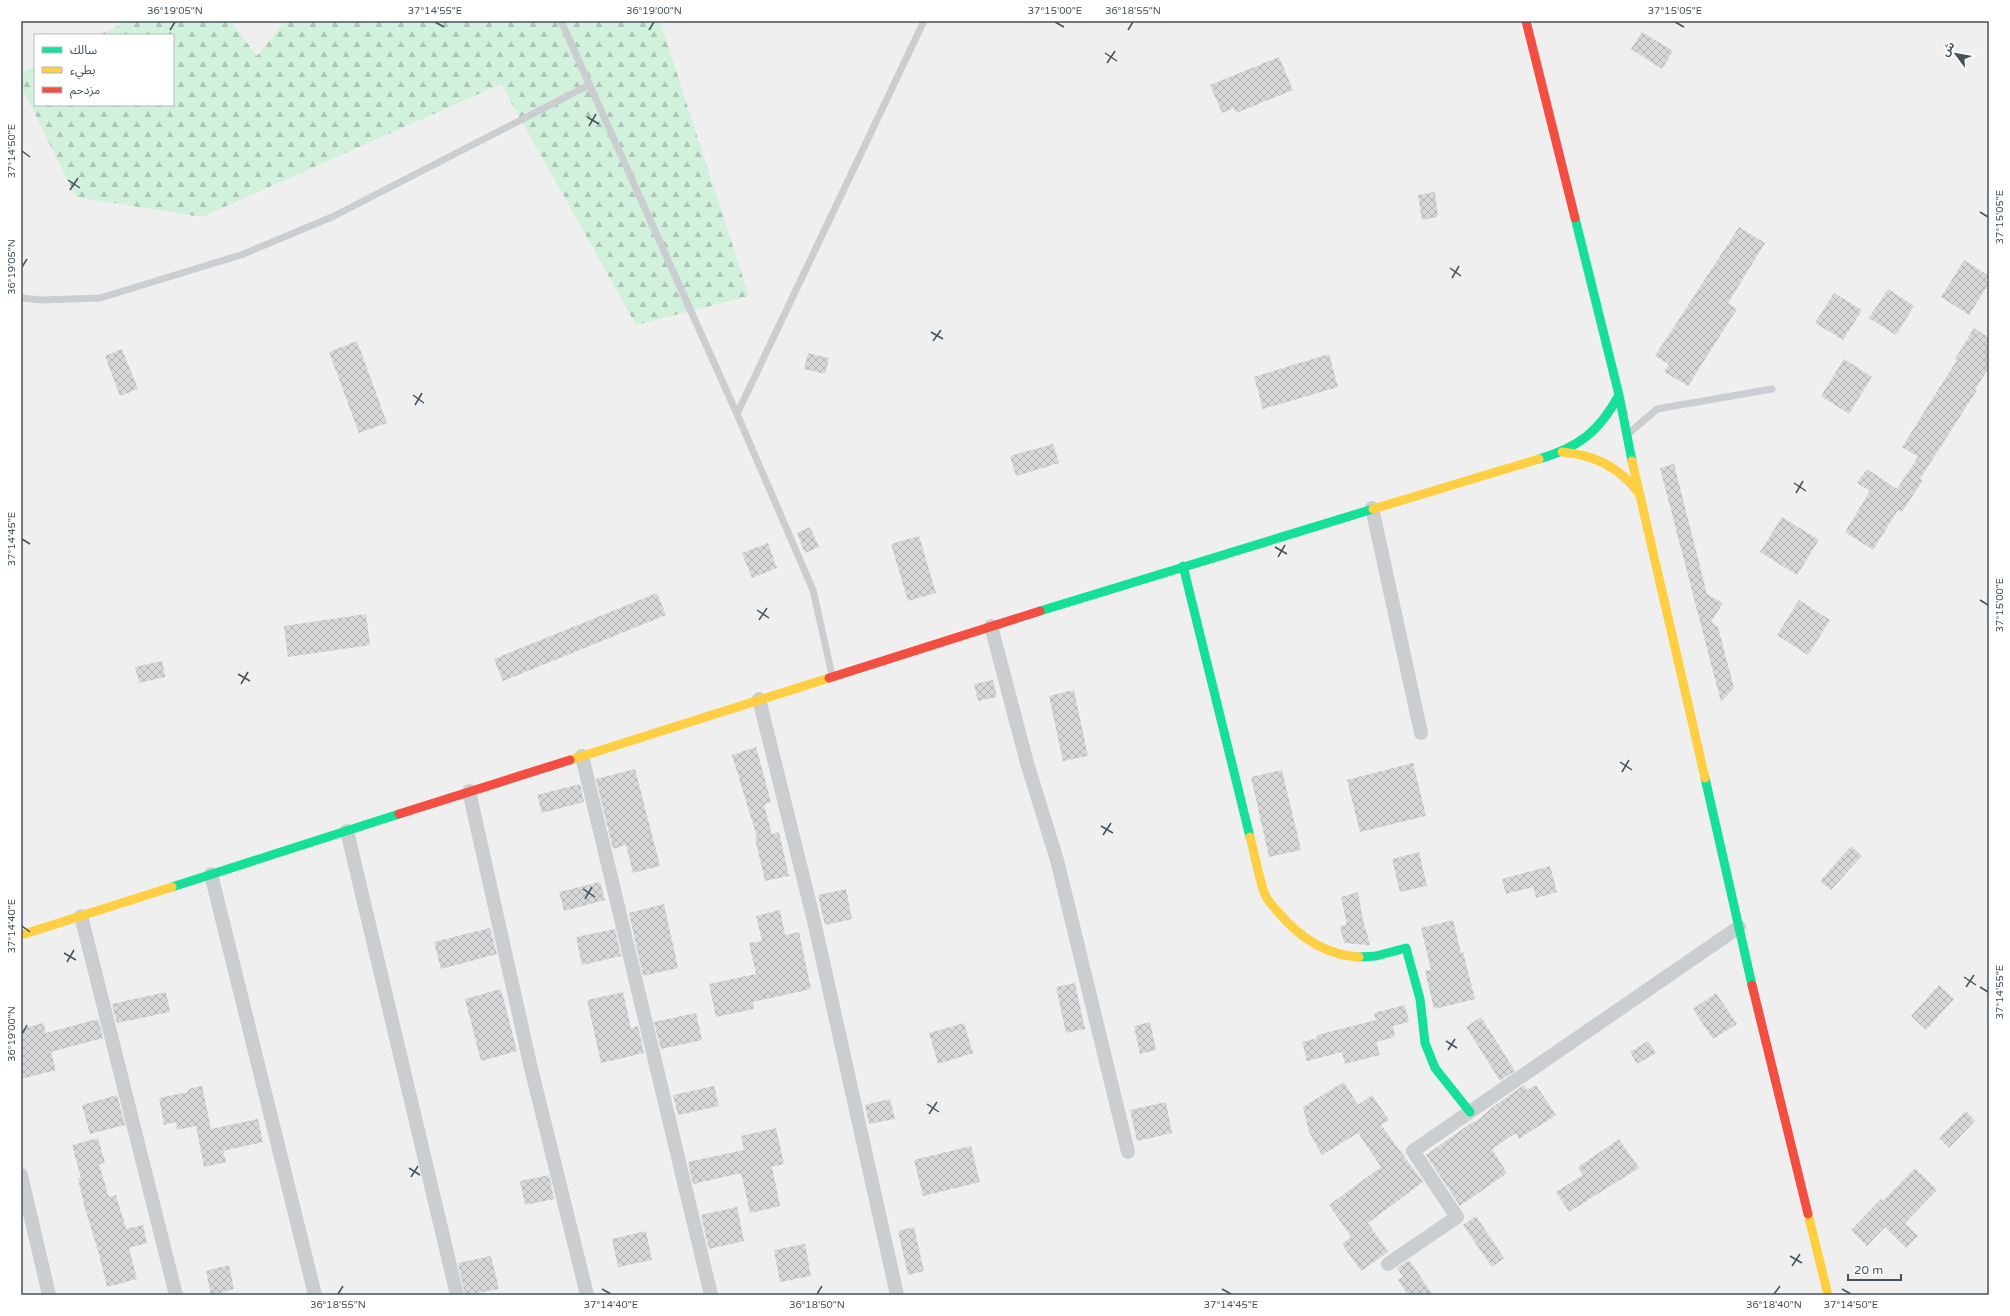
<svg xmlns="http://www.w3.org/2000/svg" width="2010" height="1316" font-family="'Varela Round','Noto Sans Arabic',sans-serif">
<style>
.forest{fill:url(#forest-firs)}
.building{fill:url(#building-cross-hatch)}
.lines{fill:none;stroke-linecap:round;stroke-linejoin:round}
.lane{stroke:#cbced0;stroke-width:7}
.street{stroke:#cbced0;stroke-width:14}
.fast{stroke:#16e098;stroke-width:9}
.slow{stroke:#ffcf43;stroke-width:9}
.jam{stroke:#f24e42;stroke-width:9}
.ticks{fill:none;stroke:#44525d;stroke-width:1.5}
.neatline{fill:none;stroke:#44525d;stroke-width:1.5}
.ticks-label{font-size:10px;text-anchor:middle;fill:#44525d}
</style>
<defs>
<pattern id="forest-firs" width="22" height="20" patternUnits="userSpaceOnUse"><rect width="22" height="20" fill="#d1f1dc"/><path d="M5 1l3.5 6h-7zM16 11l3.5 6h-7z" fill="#abc6b6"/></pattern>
<pattern id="building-cross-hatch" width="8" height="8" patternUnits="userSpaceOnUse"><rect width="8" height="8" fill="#d6d7d9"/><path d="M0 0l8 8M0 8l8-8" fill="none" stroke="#afb1b3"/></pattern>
</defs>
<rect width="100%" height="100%" fill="#f0efef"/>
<path class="forest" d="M127,21h103l27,35 28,-35h375l89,275 -113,29 -135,-241 -299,133 -126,-20 -55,-111v-13l14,-7v39h138v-70h-74z"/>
<path class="building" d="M1642,32l31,19 -11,18 -31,-20z
M1279,57l14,33 -57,23 -2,-5 -12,5 -12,-28z
M1435,192l3,25 -16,3 -4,-25z
M1739,227l26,16 -37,60 9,6 -49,77 -24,-14 5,-8 -14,-8z
M1964,260l25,16v7l-20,32 -28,-18z
M1888,289l26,17 -18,29 -27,-17z
M1834,293l28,17 -19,30 -28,-17z
M1974,328l15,10v30l-14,21 2,1 -57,89 3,1 -21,32 -4,-2 -25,40 -28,-18 25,-41 -13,-8 10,-14 30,20 21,-32 -16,-10 55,-87 -2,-1z
M357,341l30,82 -28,10 -30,-81z
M122,349l16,40 -18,7 -15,-40z
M808,353l21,5 -4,16 -21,-5z
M1329,354l9,33 -75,22 -9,-32z
M1844,359l28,18 -23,37 -28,-18z
M1053,444l6,19 -43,13 -6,-20z
M1674,464l33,130 16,9 -12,19 7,5 16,61 -13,14 -61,-234z
M1782,517l37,23 -22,35 -37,-23z
M810,527l9,20 -14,6 -8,-20z
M919,536l17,57 -28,8 -17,-57z
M768,543l9,25 -25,10 -10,-25z
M657,593l9,22 -163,66 -9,-22z
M1799,600l31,20 -22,35 -31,-20z
M366,614l4,31 -82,12 -4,-31z
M162,661l3,16 -26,6 -4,-16z
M993,680l4,17 -19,4 -4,-17z
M1074,690l14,66 -25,5 -14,-65z
M756,747l15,55 -7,3 8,29 7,-2 10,44 -24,5 -10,-43 2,-1 -25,-82z
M1413,763l13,53 -66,16 -13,-52z
M635,769l25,97 -27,7 -7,-28 -13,4 -17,-70z
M1282,770l19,80 -32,7 -18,-80z
M580,784l4,18 -42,11 -5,-18z
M1851,846l11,10 -31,34 -11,-9z
M1419,852l8,34 -27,6 -8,-33z
M1550,866l7,26 -21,6 -3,-11 -27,7 -4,-15z
M600,882l5,18 -41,11 -5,-19z
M846,889l6,30 -27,6 -7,-30z
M1358,892l5,28 7,25 -26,-2 -4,-17 7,-1 -6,-28z
M664,904l14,64 -35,8 -14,-63z
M780,910l5,25 14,-3 12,57 -58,13 1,7 -38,8 -7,-33 47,-10 -7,-31 13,-2 -6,-25z
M1453,920l8,33 2,-1 12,47 -41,10 -9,-38 6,-1 -10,-42z
M490,928l7,26 -56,15 -7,-27z
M615,929l6,27 -39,9 -6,-28z
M1075,983l10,46 -19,4 -10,-46z
M1939,985l15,14 -28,31 -15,-14z
M501,989l16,62 -36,10 -16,-62z
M166,992l4,20 -53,11 -5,-19z
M623,992l8,36 7,-2 6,27 -43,10 -14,-63z
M1716,993l21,31 -24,15 -20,-30z
M1405,1005l4,17 -16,4 2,11 -19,5 4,13 -35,9 -3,-12 -35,9 -5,-19 15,-4v-3l59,-15 -2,-7z
M696,1013l6,27 -41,9 -7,-27z
M1481,1017l34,54 -15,10 -34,-54z
M98,1019l5,19 -52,14 5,18 -35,9v-50l22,-6 3,10z
M1150,1022l6,28 -16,4 -6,-28z
M964,1023l9,30 -35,11 -9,-31z
M1648,1041l8,12 -19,11 -7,-12z
M1344,1082l14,23 14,-10 17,25 -8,5 42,57 -55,41 20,29 -27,19 -19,-27 9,-7 -22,-32 52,-38 -23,-34 -36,22 -13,-23 -6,-25z
M1524,1085l3,5 9,-5 20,30 -37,24 -3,-6 -24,16 15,24 -47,33 -34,-51 45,-32 6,-2 16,-14z
M202,1086l9,43 47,-10 5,23 -40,9 3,11 -22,5 -8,-41 -19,4 -1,-8 -12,3 -5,-27 29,-6v-3z
M714,1086l5,20 -41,9 -5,-20z
M117,1095l8,30 -35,9 -8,-29z
M890,1099l5,20 -26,5 -4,-19z
M1166,1102l6,31 -35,8 -7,-31z
M1966,1111l9,10 -26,27 -10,-10z
M776,1128l8,36 -12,3 8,39 -30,7 -9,-40 -48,11 -5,-22 56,-12 -3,-14z
M98,1138l7,25 -6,1 10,33 7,-2 10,34 17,-4 4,18 -18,5 8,31 -30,8 -8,-33 -15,-49 -6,-27h3l-9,-33z
M1619,1139l20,29 -70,44 -13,-20 27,-17 -5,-8z
M971,1146l9,36 -57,14 -9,-36z
M1915,1168l22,22 -32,33 13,13 -12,12 -21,-21 -18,19 -16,-16 30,-31 2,2z
M549,1175l5,24 -29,6 -5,-24z
M737,1207l7,34 -35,8 -8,-34z
M1476,1216l28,42 -12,9 -29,-42z
M914,1227l10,44 -16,4 -10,-44z
M646,1231l6,29 -34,7 -6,-28z
M805,1244l6,32 -31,6 -6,-32z
M491,1256l8,33 -34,6 -7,-32z
M1409,1260l24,35h-25l-10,-15 5,-3 -6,-9z
M229,1265l5,24 -23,6 -5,-24z"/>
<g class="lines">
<path class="lane" d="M561,21l176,393 76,176 19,85
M21,298l21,2 58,-2 141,-43 91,-38 257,-132
M737,414l187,-393
M1628,434l29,-25 115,-20"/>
<path class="street" d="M1372,508l49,225
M991,626l36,137 30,97 71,292
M759,699l55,222 83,374
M582,756l129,539
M469,791l61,273 57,231
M347,831l110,464
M211,874l104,421
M81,916l95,379
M21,1175l28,120
M1388,1264l69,-47 -44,-66 326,-224"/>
<path class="fast" d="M1575,218l44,177 13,66
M1539,459c40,-12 60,-27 80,-64
M1183,566l67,271
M1040,611l333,-102
M1705,778l47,207
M172,887l227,-73
M1359,957l17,-1 30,-8 14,51 5,44 10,25 35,44"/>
<path class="slow" d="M1562,452c32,3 56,14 76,40
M1632,461l73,317
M1373,509l166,-50
M570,760l259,-82
M1250,837c5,18 8,37 14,55 2,7 9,14 14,20 21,25 48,43 81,45
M21,935l151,-48
M1808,1214l20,81"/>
<path class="jam" d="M1526,21l49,197
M829,678l211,-67
M399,814l171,-54
M1752,985l56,229"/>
</g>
<path class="ticks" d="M435,22l9,5M1055,22l9,5M1675,22l9,5M170,30l5,-8M649,30l5,-8M1128,30l5,-8M1105,53l12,8M1107,63l8,-12M587,117l12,7M589,126l7,-12M22,151l8,6M68,180l12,8M70,190l8,-12M1980,212l8,5M22,267l5,-8M1450,268l11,8M1452,278l7,-12M931,332l12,7M933,341l8,-11M413,395l11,8M415,405l7,-12M1794,483l12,8M1796,493l7,-12M22,539l8,5M1275,547l12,7M1278,557l7,-12M1980,600l8,5M757,610l12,8M759,620l8,-12M238,674l12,7M241,684l7,-12M1620,762l12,8M1622,772l7,-12M1101,826l12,7M1103,835l8,-12M583,889l12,8M585,899l7,-12M22,926l8,6M64,953l12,7M67,962l7,-12M1964,977l12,8M1966,987l8,-12M1980,987l8,5M22,1034l5,-9M1446,1041l11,7M1448,1050l7,-11M927,1104l12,8M929,1114l8,-12M409,1168l11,7M411,1177l7,-11M1790,1256l12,7M1792,1266l8,-12M602,1289l9,5M1222,1289l9,5M1842,1289l9,5M338,1294l5,-8M817,1294l5,-8M1774,1294l6,-8"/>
<rect width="2010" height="1316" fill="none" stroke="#ffffff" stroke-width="44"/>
<rect x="34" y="34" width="140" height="72" fill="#ffffff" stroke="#b4babe"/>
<rect x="42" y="47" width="20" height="6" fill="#16e098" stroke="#b4babe"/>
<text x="70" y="54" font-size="12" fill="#44525d">سالك</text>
<rect x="42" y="67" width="20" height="6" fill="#ffcf43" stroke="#b4babe"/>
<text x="70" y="74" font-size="12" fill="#44525d">بطيء</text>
<rect x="42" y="87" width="20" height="6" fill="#f24e42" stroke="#b4babe"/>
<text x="70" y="94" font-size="12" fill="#44525d">مزدحم</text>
<g transform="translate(1956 54) rotate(302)" stroke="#ffffff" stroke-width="3" paint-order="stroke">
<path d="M0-3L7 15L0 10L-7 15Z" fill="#44525d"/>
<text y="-6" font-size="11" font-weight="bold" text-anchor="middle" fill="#44525d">ش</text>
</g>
<path d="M1848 1274v6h53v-6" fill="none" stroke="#44525d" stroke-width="2"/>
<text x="1854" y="1274" font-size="12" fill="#44525d" stroke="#ffffff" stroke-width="3" paint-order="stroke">20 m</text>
<rect x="22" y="22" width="1966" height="1272" class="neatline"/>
<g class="ticks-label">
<text x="175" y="14">36°19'05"N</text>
<text x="435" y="14">37°14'55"E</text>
<text x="654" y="14">36°19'00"N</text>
<text x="1055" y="14">37°15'00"E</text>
<text x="1133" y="14">36°18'55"N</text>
<text x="1675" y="14">37°15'05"E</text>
<text transform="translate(11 151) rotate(-90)" y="4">37°14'50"E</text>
<text transform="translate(1999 217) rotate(-90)" y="4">37°15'05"E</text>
<text transform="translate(11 267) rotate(-90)" y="4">36°19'05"N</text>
<text transform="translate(11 539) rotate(-90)" y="4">37°14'45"E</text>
<text transform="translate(1999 605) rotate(-90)" y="4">37°15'00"E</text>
<text transform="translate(11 926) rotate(-90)" y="4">37°14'40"E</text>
<text transform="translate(1999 992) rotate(-90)" y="4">37°14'55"E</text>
<text transform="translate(11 1034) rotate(-90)" y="4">36°19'00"N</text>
<text x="338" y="1308">36°18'55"N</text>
<text x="611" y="1308">37°14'40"E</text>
<text x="817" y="1308">36°18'50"N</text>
<text x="1231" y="1308">37°14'45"E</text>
<text x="1774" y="1308">36°18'40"N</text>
<text x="1851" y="1308">37°14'50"E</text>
</g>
</svg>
